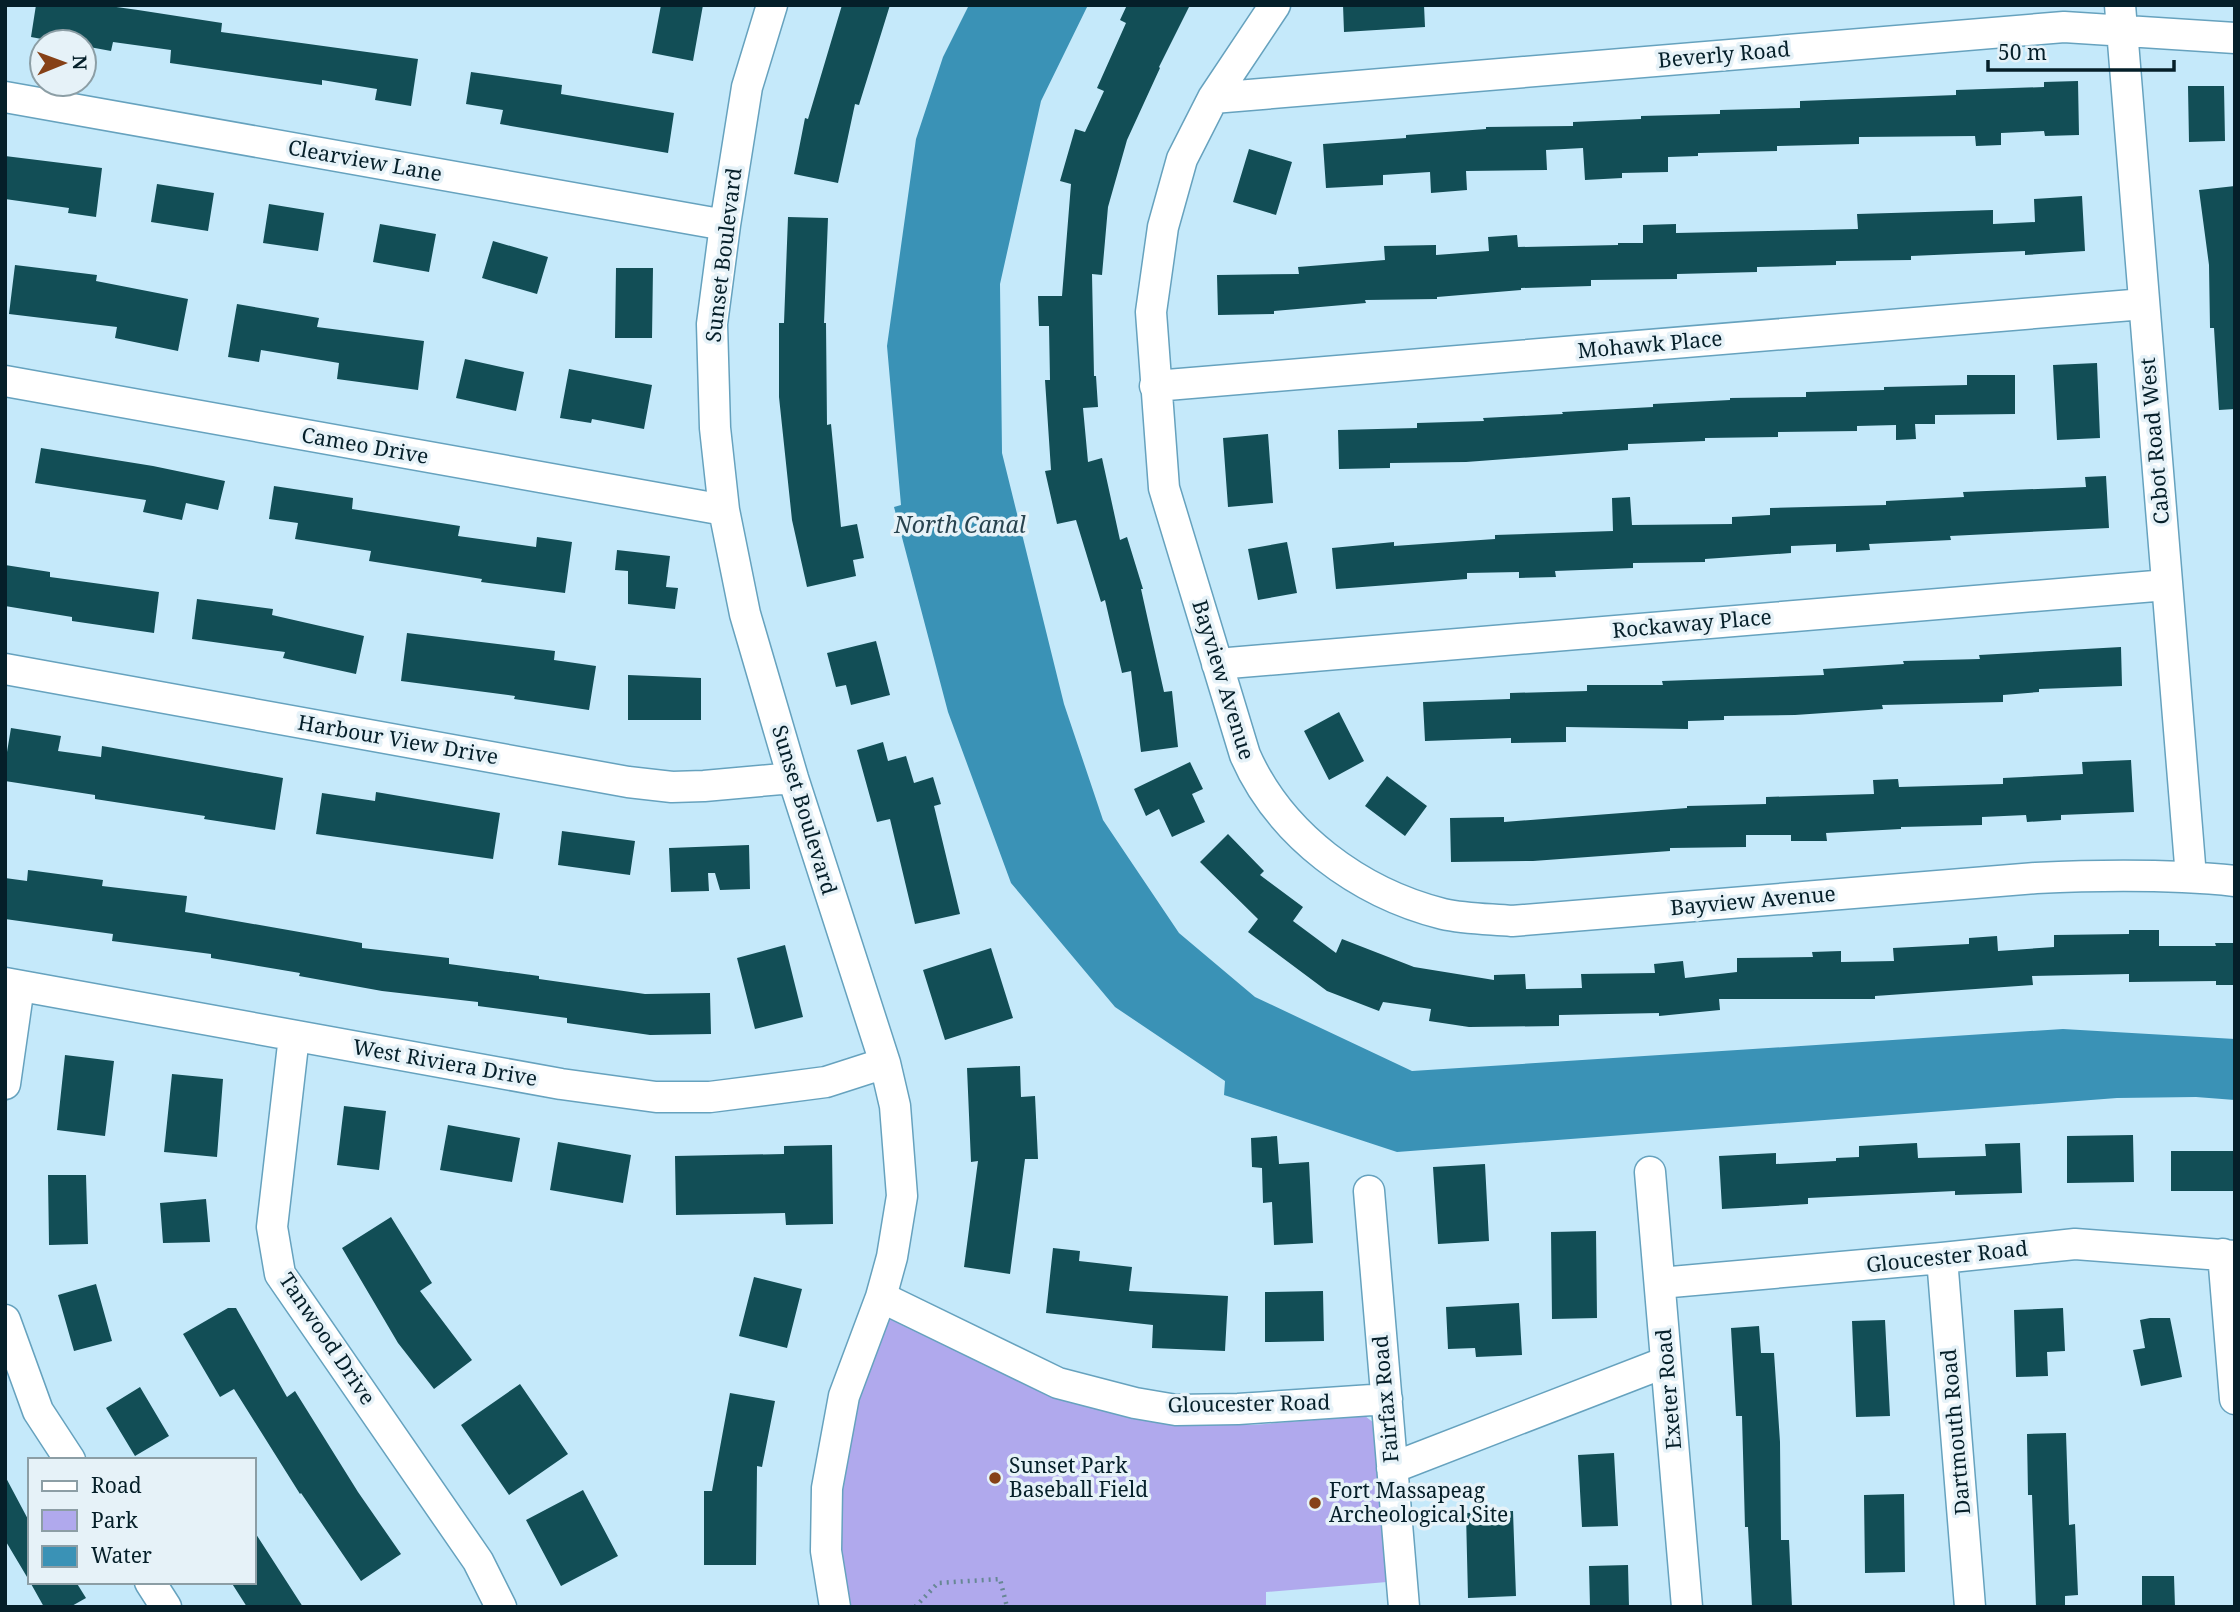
<svg xmlns="http://www.w3.org/2000/svg" width="2240" height="1612" font-family="'Noto Serif',serif">
<style>
.green{fill:#b0a9ed}
.water{fill:#3a92b6}
.building{fill:#124e56}
.lines{fill:none;stroke-linecap:round;stroke-linejoin:round}
.street-casing{stroke:#66a2be;stroke-width:33}
.path{stroke:#678794;stroke-width:4.5;stroke-dasharray:2 5;stroke-linecap:butt}
.street{stroke:#fff;stroke-width:30}
.poi-dot{fill:#864117;stroke:#e6f2f8;stroke-width:2.5}
.labels{text-anchor:middle;stroke-width:7;stroke-linejoin:round;paint-order:stroke}
.street-label{font-size:21px;fill:#051f29;stroke:#e6f2f8}
.poi-label{font-size:21px;fill:#051f29;stroke:#e6f2f8;text-anchor:start}
.water-label{font-size:23px;font-style:italic;fill:#28434f;stroke:#e6f2f8}
</style>
<rect width="100%" height="100%" fill="#c5e9fa"/>
<path class="green" d="M886,1311l256,108 110,6 113,-9 9,7 13,159 -121,10v15h-418l-9,-62 2,-72 13,-80z"/>
<path class="water" d="M969,5h119l-47,96 -41,183 2,169 62,251 39,116 76,113 76,64 157,74 651,-42 172,10v61l-39,-3 -79,1 -720,54 -173,-57 1,-14 -110,-74 -104,-124 -63,-171 -54,-205 7,-2 -14,-159 29,-207 27,-82z"/>
<path class="building" d="M36,5h66l36,5 84,13 -1,9 197,27 -7,47 -36,-6 2,-11 -55,-9v5l-152,-22 1,-13 -58,-8 -2,9 -27,-5v-4h-26l-27,-5z
M661,5h42l-10,56 -41,-8z
M842,5h48l-31,100 -4,-1 -17,79 -44,-9 11,-56 3,1z
M1127,5h63l-31,62 1,1 -33,72 -19,67 -6,68 -10,-1 2,102h2l2,31 -15,1 5,54 14,-4 18,82 7,-3 16,52h-2l23,103 8,-1 6,56 -37,5 -10,-81 -9,2 -17,-73 -4,2 -25,-82 -19,4 -12,-53 6,-1 -6,-90h5l-1,-54h-10l-1,-30h24l9,-112 -11,-3 15,-52 10,3 19,-41 -7,-3 29,-65 -6,-3z
M1343,5h81l1,22 -81,5z
M471,72l91,13 -1,9 113,19 -6,40 -168,-29 3,-14 -37,-6z
M2078,81l1,54 -34,1 -1,-5 -43,2v12l-25,1 -1,-10 -116,1v7l-82,2v5l-79,2v3l-30,1v15l-46,1v5l-37,2 -2,-32 -37,2 1,20 -81,1 1,19 -36,3 -1,-21 -47,3v10l-57,3 -3,-44 83,-6v-3l80,-6v-2l87,-1v-4l68,-3v-3l79,-2v-4l80,-2v-7l156,-6v-5l88,-3v-5z
M2188,86h36l1,55 -36,1z
M1249,149l43,13 -16,53 -43,-13z
M5,156l97,12 -6,49 -28,-4 1,-5 -64,-9z
M157,184l57,9 -6,38 -57,-9z
M2235,186v223l-16,1 -5,-82h-4l-1,-63 -10,-75z
M2082,196l3,55 -60,4v-4l-114,5v4l-75,1v4l-79,2v5l-80,2v5l-86,1v6l-70,2v2l-84,7v2l-72,1 1,3 -92,8v3l-56,1 -1,-40 82,-1 -1,-7 87,-7 -1,-14 52,-1v10l53,-4 -1,-14 29,-2 1,12 100,-2v-2h25v-18l33,-1v9l182,-4 -1,-15 136,-4v14l42,-2 -1,-23z
M269,204l55,9 -6,38 -55,-8z
M788,217l40,1 -4,105h2l1,102 4,-1 10,103 16,-3 7,34 -11,2 3,16 -49,11 -15,-67 -13,-123v-74h5z
M380,224l56,10 -7,38 -56,-10z
M493,241l55,16 -11,37 -55,-16z
M15,265l82,10 -1,6 92,18 -10,52 -63,-13 2,-11 -108,-13z
M616,268h37l-1,70h-37z
M237,304l82,14 -2,9 107,14 -6,49 -81,-11 2,-16 -78,-13 -2,12 -31,-5z
M465,359l59,13 -8,39 -60,-13z
M2097,363l3,75 -43,2 -4,-75z
M569,369l83,16 -8,44 -52,-10 -1,4 -31,-5z
M1967,375h48v39l-80,1v9h-20l1,15 -20,1v-15l-39,1v5l-79,1v5l-73,1v3l-77,3v6l-162,12 -76,1v5l-51,1 -1,-39 79,-2v-5l67,-2 -1,-3 80,-4 -1,-2 91,-5v-3l77,-4v-2l76,-1v-5l78,-2v-3l83,-2z
M1268,434l5,69 -45,4 -5,-69z
M41,448l112,18 72,15 -7,29 -32,-7 -4,17 -39,-8 3,-12 -111,-17z
M2106,476l3,52 -159,8 1,4 -82,4 1,6 -34,2v-8l-45,2v7l-86,6v3l-72,1v5l-78,3 1,6 -37,1v-6l-52,1v6l-131,10 -4,-41 62,-6v4l101,-7v-4l118,-4 -1,-33 18,-1 2,28 100,-1v-7l38,-2v-7l116,-3v-4l78,-4 -1,-5 123,-5 -1,-10z
M274,486l79,12 -1,11 108,17 -2,10 78,11 1,-10 35,5 -7,51 -84,-11 1,-3 -113,-18 2,-10 -76,-12 3,-16 -29,-4z
M1287,542l10,51 -39,7 -10,-51z
M617,550l53,6 -4,31 12,1 -3,21 -47,-5v-33l-13,-1z
M5,565l45,7v5l109,15 -5,41 -82,-12v-4l-67,-11z
M197,599l76,10 -1,6 92,21 -8,38 -73,-16 2,-6 -93,-13z
M407,633l148,18 -1,9 42,6 -7,44 -75,-11 1,-3 -114,-15z
M876,641l14,54 -39,10 -5,-20 -10,2 -9,-34z
M2121,647l1,39 -83,3v3l-36,3v7l-121,3 1,4 -88,6 -71,1v4l-36,1v8l-122,-2v15l-55,1v-5l-86,3 -2,-39 87,-3v-6l77,-2v-6h76l-1,-4 162,-6 -1,-6 81,-5 -1,-3 77,-2 -1,-4z
M628,675l73,3v42h-73z
M1339,712l25,49 -35,19 -25,-49z
M11,728l50,8 -3,15 43,6 1,-11 181,32 -8,52 -71,-11 1,-3 -110,-17v-4l-90,-14v-17z
M883,742l5,19 18,-5 8,27 19,-6 8,27 -7,2 26,108 -45,10 -25,-105 -13,3 -20,-72z
M2131,760l3,52 -73,3v5l-34,2 -1,-7 -44,2v8l-81,2v2l-75,4 1,8h-36v-6h-45v12l-76,1v3l-137,10 -82,1 -1,-44 54,-1v5l183,-14v-2l79,-2v-7l108,-3 -1,-14 25,-1 1,8 104,-3v-6l80,-4 -1,-12z
M1190,762l13,27 -11,5 13,28 -33,15 -13,-28 -13,7 -12,-27z
M1387,776l40,30 -22,30 -40,-30z
M376,792l124,21 -7,46 -177,-25 6,-41 53,8z
M562,831l73,10 -5,34 -72,-10z
M1228,834l36,37 -4,4 43,32 -10,14 43,32 6,-14 72,28 80,13v-5l31,-1 1,15 56,-1 -1,-14 74,-1 -1,-9 29,-3 2,17 52,-6v-14l76,-1 -1,-5 29,-1v11l53,-1 -1,-13 76,-4v-6l28,-2 1,15 56,-4v-12l75,-1v-4h30v16h57l-1,-3h20v42h-19v-4l-87,1v-8l-97,2 1,9 -158,11v3h-156l1,11 -61,6v-3l-100,2v11l-90,1 -40,-6 2,-12 -48,-7 -4,9 -52,-20 -79,-59 10,-13 -58,-57z
M749,845l1,44 -30,1 -5,-17h-7l1,18 -38,1 -2,-44z
M28,870l75,10 -1,6 85,10 -2,16 177,31v5l87,10v6l90,12v3l106,15 65,-1 1,41 -61,1 -83,-12v-5l-89,-12v-4l-96,-11 -83,-15 1,-3 -89,-15v-4l-99,-13 1,-7 -108,-15v-41l22,3z
M785,945l18,72 -48,12 -18,-71z
M991,948l22,70 -68,22 -22,-70z
M65,1055l49,6 -9,75 -48,-6z
M1020,1066l1,31 14,-1 3,63h-13l-15,115 -46,-7 14,-106 -7,1 -4,-94z
M172,1074l51,5 -6,78 -53,-5z
M344,1106l42,5 -7,59 -42,-5z
M448,1125l72,13 -8,44 -72,-12z
M2133,1135l1,47 -67,1v-47z
M1277,1136l2,28 30,-2 4,81 -39,2 -2,-43 -9,1 -1,-35 -10,-1 -1,-29z
M558,1142l73,13 -8,48 -73,-13z
M1917,1143l1,15 68,-2 -1,-12 35,-1 2,50 -67,2v-4l-147,7v6l-86,5 -3,-53 57,-3v11l60,-3v-3l23,-1v-11z
M832,1145l1,79 -47,1 -1,-12 -109,2 -1,-59 109,-2v-8z
M2171,1151h64v40h-64z
M1485,1164l4,77 -51,3 -5,-77z
M48,1175h38l2,69 -39,1z
M206,1199l4,43 -47,1 -3,-40z
M391,1217l41,66 -12,8 52,69 -38,29 -36,-46 -56,-95z
M1596,1231l1,87 -45,1 -1,-87z
M1053,1248l27,3 -1,10 53,6 -3,24 99,5 -3,55 -73,-3 1,-23 -107,-12z
M754,1277l48,12 -15,59 -48,-12z
M96,1284l16,57 -38,10 -16,-56z
M1323,1291l1,50 -59,1v-50z
M1519,1303l3,52 -46,2 -1,-9 -27,1 -2,-42z
M228,1308h8l51,89 8,-6 63,101 43,62 -40,27 -60,-88 -1,1 -66,-105 -14,8 -37,-63z
M2063,1308l2,43 -18,1 1,24 -32,1 -2,-67z
M2150,1318h20l12,59 -41,9 -8,-36 12,-2 -5,-28z
M1885,1320l5,96 -34,1 -4,-96z
M1759,1326l2,27h13l6,89 1,98h8l3,67h-40l-4,-80h-3l-3,-111h-6l-5,-88z
M520,1384l48,70 -59,41 -48,-70z
M140,1387l29,49 -34,20 -29,-48z
M730,1393l45,8 -13,66 -5,-1 -1,99h-52v-74h8z
M2066,1433l3,92 6,-1 3,71 -13,1v11h-29l-4,-112h-4l-1,-61z
M1614,1453l4,73 -36,1 -4,-72z
M5,1476l25,47v59l-25,-42z
M583,1490l35,66 -57,30 -35,-66z
M1904,1494l1,78 -40,1 -1,-78z
M1513,1511l3,85 -48,2 -2,-85z
M254,1531l49,76h-56l-16,-25h23z
M1628,1565l1,42h-39l-1,-41z
M2142,1576h32l1,31h-33z
M30,1582h46l10,16 -16,9h-26z"/>
<g class="lines">
<g class="street-casing">
<path id="street" d="M772,5l-25,82 -22,138 -13,99 3,104 9,82 21,104 48,164 92,285 10,43 7,90 -10,61 -11,40 -37,99 -17,92 -1,63 9,56
M1275,5l-62,93 -31,61 -19,68 -12,85 13,176 81,267c35,80 114,138 198,159 22,5 47,5 69,7l524,-43c66,-3 133,-4 199,3
M2120,5l71,872
M5,97l720,128
M1213,98l851,-71 171,11
M5,381l719,129
M1155,386l989,-82
M1217,664l950,-79
M5,669l623,113 44,5 32,-1 89,-8
M5,983l556,101 95,13h54l116,-15 59,-19
M294,1036l-22,191 8,47 198,287 23,46
M5,1084l14,-98
M1650,1172l37,435
M1369,1191l35,416
M2223,1254l12,145
M1942,1258l28,349
M1660,1283l282,-25 133,-14 160,12
M881,1297l177,86 77,20 41,7 62,-1 149,-10
M5,1320l33,91 32,49
M1392,1468l274,-106
M150,1582l16,25"/>
</g>
<path class="path" d="M915,1607l23,-24 62,-4 7,28"/>
<use href="#street" class="street"/>
</g>
<g class="poi-dot">
<circle cx="995" cy="1478" r="7"/>
<circle cx="1315" cy="1503" r="7"/>
</g>
<g class="labels">
<g class="street-label">
<text transform="translate(1724 55) rotate(-5)" y="7">Beverly Road</text>
<text transform="translate(365 161) rotate(10)" y="7">Clearview Lane</text>
<text transform="translate(724 255) rotate(-83)" y="7">Sunset Boulevard</text>
<text transform="translate(1650 345) rotate(-5)" y="7">Mohawk Place</text>
<text transform="translate(2155 441) rotate(-95)" y="7">Cabot Road West</text>
<text transform="translate(365 446) rotate(10)" y="7">Cameo Drive</text>
<text transform="translate(1692 624) rotate(-5)" y="7">Rockaway Place</text>
<text transform="translate(1223 680) rotate(73)" y="7">Bayview Avenue</text>
<text transform="translate(398 740) rotate(10)" y="7">Harbour View Drive</text>
<text transform="translate(804 810) rotate(73)" y="7">Sunset Boulevard</text>
<text transform="translate(1753 901) rotate(-5)" y="7">Bayview Avenue</text>
<text transform="translate(445 1063) rotate(10)" y="7">West Riviera Drive</text>
<text transform="translate(1947 1257) rotate(-6)" y="7">Gloucester Road</text>
<text transform="translate(327 1339) rotate(56)" y="7">Tanwood Drive</text>
<text transform="translate(1669 1389) rotate(-95)" y="7">Exeter Road</text>
<text transform="translate(1386 1399) rotate(-95)" y="7">Fairfax Road</text>
<text transform="translate(1249 1404) rotate(-1)" y="7">Gloucester Road</text>
<text transform="translate(1956 1432) rotate(-95)" y="7">Dartmouth Road</text>
</g>
<g class="poi-label">
<text x="1009" y="1473">Sunset Park<tspan x="1009" dy="24">Baseball Field</tspan></text>
<text x="1329" y="1498">Fort Massapeag<tspan x="1329" dy="24">Archeological Site</tspan></text>
</g>
<g class="water-label">
<text x="960" y="533">North Canal</text>
</g>
</g>
<rect width="2240" height="1612" fill="none" stroke="#051f29" stroke-width="14"/>
<rect x="28" y="1458" width="228" height="126" fill="#e6f2f8" stroke="#8c9ea5" stroke-width="2"/>
<rect x="42" y="1481" width="35" height="10" fill="#ffffff" stroke="#8c9ea5" stroke-width="2"/>
<text x="91" y="1493" font-size="21" fill="#051f29">Road</text>
<rect x="42" y="1510" width="35" height="21" fill="#b0a9ed" stroke="#8c9ea5" stroke-width="2"/>
<text x="91" y="1528" font-size="21" fill="#051f29">Park</text>
<rect x="42" y="1546" width="35" height="21" fill="#3a92b6" stroke="#8c9ea5" stroke-width="2"/>
<text x="91" y="1563" font-size="21" fill="#051f29">Water</text>
<g transform="translate(63 63) rotate(89)"><circle r="33" fill="#e6f2f8" stroke="#8c9ea5" stroke-width="2"/>
<path d="M0-5L12 26L0 18L-12 26Z" fill="#864117"/>
<text y="-10" font-size="19" font-weight="bold" text-anchor="middle" fill="#051f29">N</text>
</g>
<path d="M1988 60v10h186v-10" fill="none" stroke="#051f29" stroke-width="3.5"/>
<text x="1998" y="60" font-size="21" fill="#051f29" stroke="#e6f2f8" stroke-width="5" paint-order="stroke">50 m</text>
</svg>
